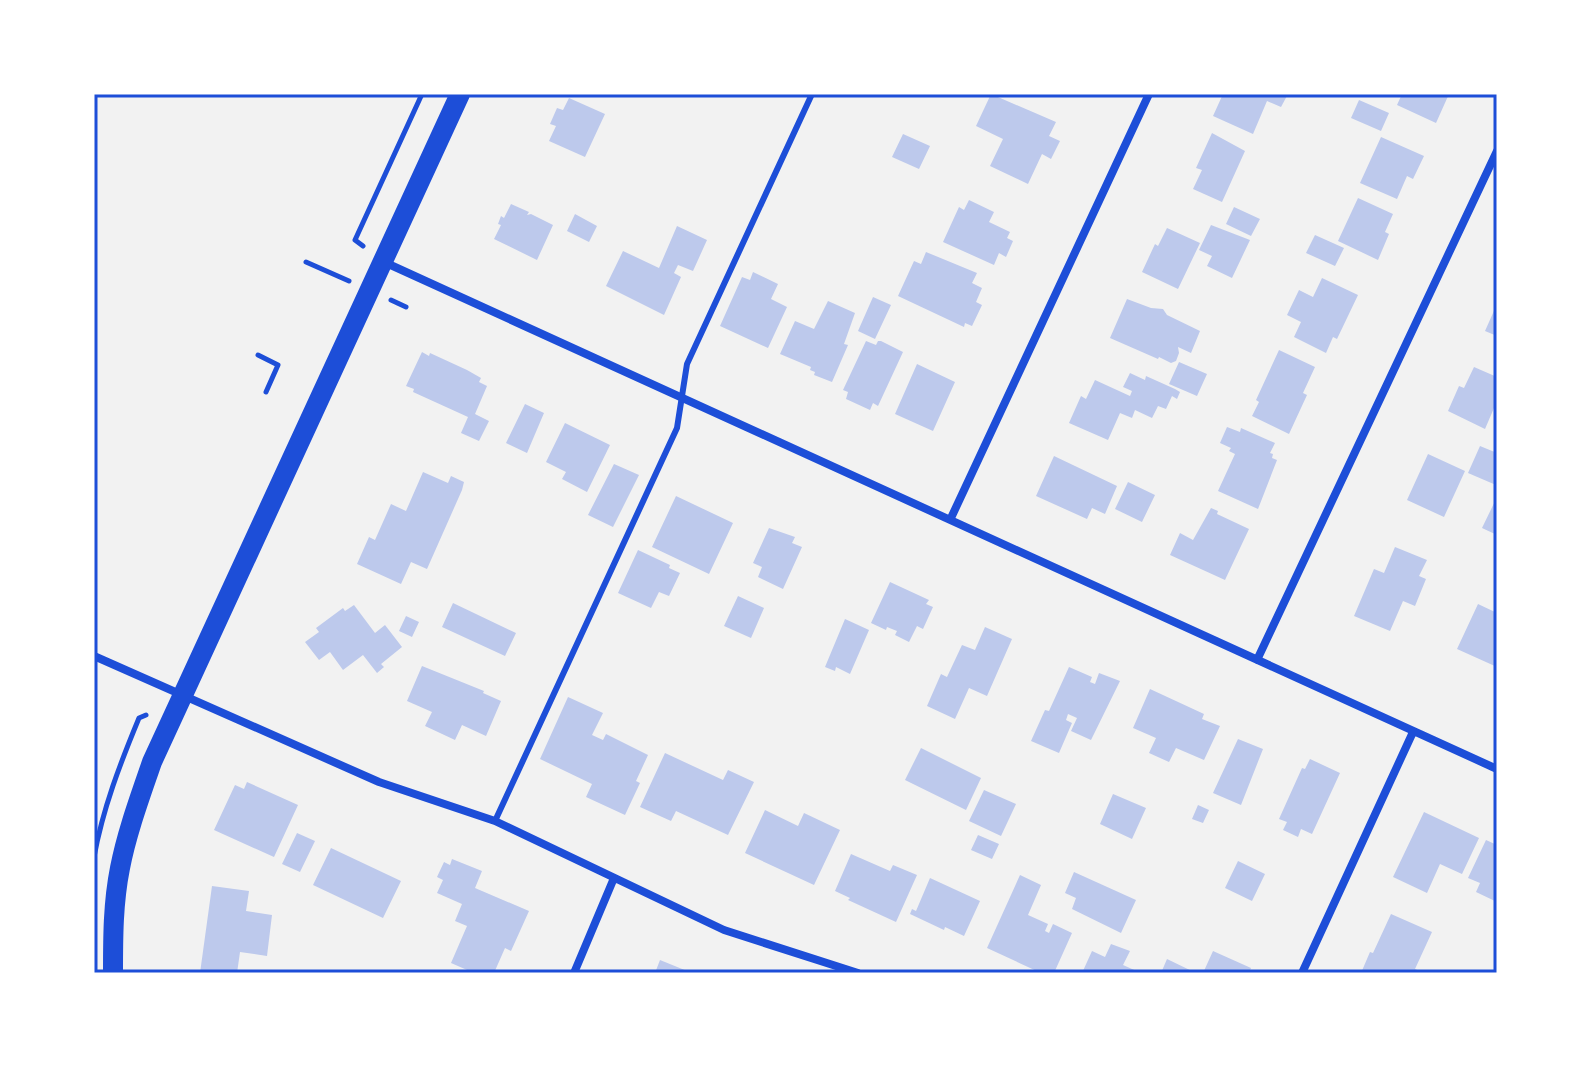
<svg xmlns="http://www.w3.org/2000/svg" width="1591" height="1067" font-family="Arial,sans-serif">
<style>
.building{fill:#bdc9ec}
.lines{fill:none;stroke-linecap:round;stroke-linejoin:round}
.path{stroke:#1d4ed8;stroke-width:5}
.service{stroke:#1d4ed8;stroke-width:6}
.minor{stroke:#1d4ed8;stroke-width:8}
.primary{stroke:#1d4ed8;stroke-width:20}
.neatline{fill:none;stroke:#1d4ed8;stroke-width:3}
</style>
<rect width="100%" height="100%" fill="#f2f2f2"/>
<path class="building" d="M991,94l65,28 -7,14 11,5 -9,18 -9,-5 -14,30 -38,-18 13,-27 -27,-13z
M1223,94h65l-7,13 -14,-6 -14,33 -40,-18z
M1402,94h47l-13,29 -39,-18z
M569,98l36,16 -20,43 -36,-16 7,-15 -6,-2 7,-16 6,2z
M1359,100l30,13 -8,18 -30,-13z
M1212,133l33,18 -23,51 -29,-13 9,-19 -6,-2z
M903,134l27,12 -11,23 -27,-12z
M1381,137l43,19 -11,23 -6,-3 -10,23 -37,-16z
M1358,198l35,16 -8,18 4,2 -11,26 -40,-19z
M969,200l25,12 -5,10 21,10 -3,6 6,3 -7,16 -7,-4 -5,12 -51,-23 16,-35 5,3z
M511,204l18,8 -2,3 4,-1 22,11 -16,35 -43,-21 7,-14 -3,-1 3,-8 3,2z
M1234,207l26,12 -9,17 -25,-12z
M575,214l22,12 -8,16 -22,-11z
M1211,225l39,15 -18,38 -25,-12 5,-10 -13,-6z
M677,226l30,14 -14,31 -15,-6 -4,8 7,4 -17,38 -58,-29 17,-35 36,17z
M1167,228l33,15 -22,46 -36,-17 13,-28 3,2z
M1315,235l29,13 -9,18 -29,-13z
M926,252l51,21 -5,10 10,5 -6,14 6,3 -10,21 -7,-3 -1,4 -66,-31 16,-35 7,3z
M753,272l25,12 -7,15 16,8 -19,41 -48,-22 22,-49 8,3z
M1322,278l36,17 -21,44 -4,-2 -7,16 -32,-16 7,-15 -14,-7 12,-25 14,7z
M873,297l18,8 -16,34 -17,-8z
M1127,299l24,9 12,1 4,6 33,16 -9,22 -13,-6 1,6 -3,8 -5,2 -12,-6 -1,2 -48,-21z
M828,301l27,12 -11,31 4,1 -16,37 -18,-7 1,-3 -5,-2 1,-3 -31,-13 15,-33 19,8z
M1497,304v32l-12,-5z
M866,341l10,4 2,-4h3l22,11 -25,54 -5,-3 -3,7 -24,-11 2,-7 -5,-2z
M1279,350l36,17 -12,26 4,2 -18,39 -37,-18 7,-14 -3,-2z
M422,352l7,4 1,-3 37,17 14,8 -2,4 8,4 -12,28 14,7 -10,20 -18,-8 7,-16 -55,-25 1,-3 -8,-3z
M1179,362l28,12 -10,22 -28,-12z
M917,364l38,18 -22,49 -38,-17z
M1474,367l23,10v24l-12,28 -37,-18 11,-25 5,2z
M1130,373l15,7 1,-4 29,13 5,3 -3,7 -5,-3 -6,13 -8,-3 -6,12 -17,-8 -3,8 -12,-5 -12,27 -39,-17 12,-27 5,3 9,-19 35,16 2,-5 -9,-4z
M525,404l19,9 -17,40 -21,-10z
M565,423l45,22 -23,47 -25,-13 4,-7 -20,-10z
M1227,427l13,5 1,-4 34,15 -5,10 3,1 -1,4 5,2 -19,49 -40,-18 17,-37 -6,-3 2,-3 -11,-5z
M1480,446l17,7 -1,32 -28,-12z
M1428,454l37,17 -21,46 -37,-17z
M1054,456l63,30 -12,28 -13,-6 -5,11 -51,-23z
M614,464l25,11 -26,52 -25,-12z
M423,472l25,11 3,-7 13,6 -2,8 -35,79 -16,-7 -10,22 -44,-20 12,-27 6,3 16,-36 15,7z
M1128,482l27,13 -13,27 -27,-13z
M676,496l57,27 -24,51 -57,-27z
M1497,497v38l-15,-7z
M1211,508l7,3 -1,3 32,15 -24,51 -55,-25 10,-22 13,7z
M769,528l26,9 -3,6 10,4 -19,42 -25,-12 4,-10 -9,-4z
M1395,547l32,13 -8,16 7,3 -11,27 -12,-5 -13,30 -36,-15 20,-47 10,4z
M638,550l32,15 -1,3 11,5 -11,23 -10,-4 -8,16 -33,-15z
M890,582l39,18 -3,4 7,3 -10,22 -6,-3 -8,16 -14,-7 2,-4 -10,-4 -1,3 -15,-7z
M738,596l26,12 -13,30 -27,-12z
M453,603l63,30 -11,23 -63,-29z
M1478,604l19,9v54l-40,-18z
M354,605l21,28 10,-8 17,22 -21,17 3,3 -7,6 -14,-18 -20,15 -13,-18 -11,8 -14,-18 14,-10 -3,-4 27,-20 2,3z
M406,616l13,6 -7,15 -13,-6z
M845,619l24,11 -19,44 -14,-7 -1,4 -10,-4z
M985,627l27,12 -25,57 -18,-8 -14,31 -28,-13 14,-32 6,3 15,-32 13,5z
M422,666l62,25 -1,2 18,8 -15,35 -24,-11 -7,15 -30,-14 7,-14 -25,-11z
M1069,667l23,10 -2,5 5,2 4,-11 21,8 -29,59 -20,-9 6,-13 -9,-4 -2,6 6,3 -13,30 -28,-12 14,-31 4,1z
M1150,689l54,25 -2,5 18,7 -16,34 -28,-12 -7,14 -20,-9 7,-15 -23,-10z
M568,697l35,16 -11,22 11,5 3,-6 42,21 -12,26 4,2 -15,32 -39,-18 6,-13 -52,-25z
M1238,739l25,10 -22,56 -28,-12z
M921,748l60,30 -15,32 -61,-30z
M665,753l58,27 5,-10 26,12 -26,53 -52,-24 -5,10 -31,-14z
M1310,759l30,14 -28,61 -11,-5 -3,8 -15,-7 4,-8 -8,-3 23,-51 3,1z
M247,782l51,23 -24,52 -60,-27 21,-45 9,4z
M984,790l32,14 -15,32 -32,-15z
M1113,794l33,14 -14,31 -32,-15z
M1198,805l11,5 -6,13 -11,-4z
M765,810l33,16 6,-13 36,17 -26,55 -69,-32z
M1424,812l55,26 -17,36 -22,-10 -13,29 -34,-16z
M297,833l18,8 -15,31 -18,-8z
M978,835l21,9 -7,15 -21,-9z
M1486,840l11,5v57l-21,-10 4,-9 -12,-5z
M331,848l70,33 -18,37 -70,-33z
M851,854l39,17 3,-6 24,10 -21,47 -48,-22 2,-2 -15,-7z
M452,859l30,12 -7,17 54,23 -18,40 -6,-3 -11,25h-20l-23,-10 16,-37 -12,-5 7,-17 -25,-11 6,-13 -6,-3 7,-15 6,3z
M1238,861l27,13 -13,27 -27,-13z
M1074,872l62,28 -15,33 -49,-24 4,-11 -11,-5z
M1020,875l21,10 -13,30 20,9 -3,7 4,2 4,-9 19,9 -18,40h-13l-54,-25z
M930,878l50,23 -16,35 -19,-9 -1,3 -34,-16 2,-5 4,2z
M212,886l37,5 -3,20 26,4 -5,41 -27,-4 -3,21h-37z
M1391,914l41,18 -17,37 9,4h-63l9,-21 3,1z
M1111,944l19,7 -7,14 18,8h-59l10,-22 13,6z
M1213,951l38,17 -2,5h-46z
M1167,959l29,14h-35z
M660,960l32,13h-37z"/>
<g class="lines">
<path class="path" d="M363,246l-8,-6 67,-146
M306,262l43,19
M391,300l15,7
M258,355l20,10 -12,27
M94,857c9,-49 26,-93 45,-139l7,-3"/>
<path class="service" d="M495,821l182,-393 10,-64 125,-270"/>
<path class="minor" d="M384,262l1113,507
M951,518l198,-424
M94,656l285,126 116,39 229,109 134,43
M1257,660l240,-509
M574,973l40,-95
M1302,973l111,-241"/>
<path class="primary" d="M113,973c0,-35 0,-70 7,-105 7,-36 20,-71 32,-106l308,-668"/>
</g>
<rect width="1591" height="1067" fill="none" stroke="#ffffff" stroke-width="192"/>
<rect x="96" y="96" width="1399" height="875" class="neatline"/>
</svg>
